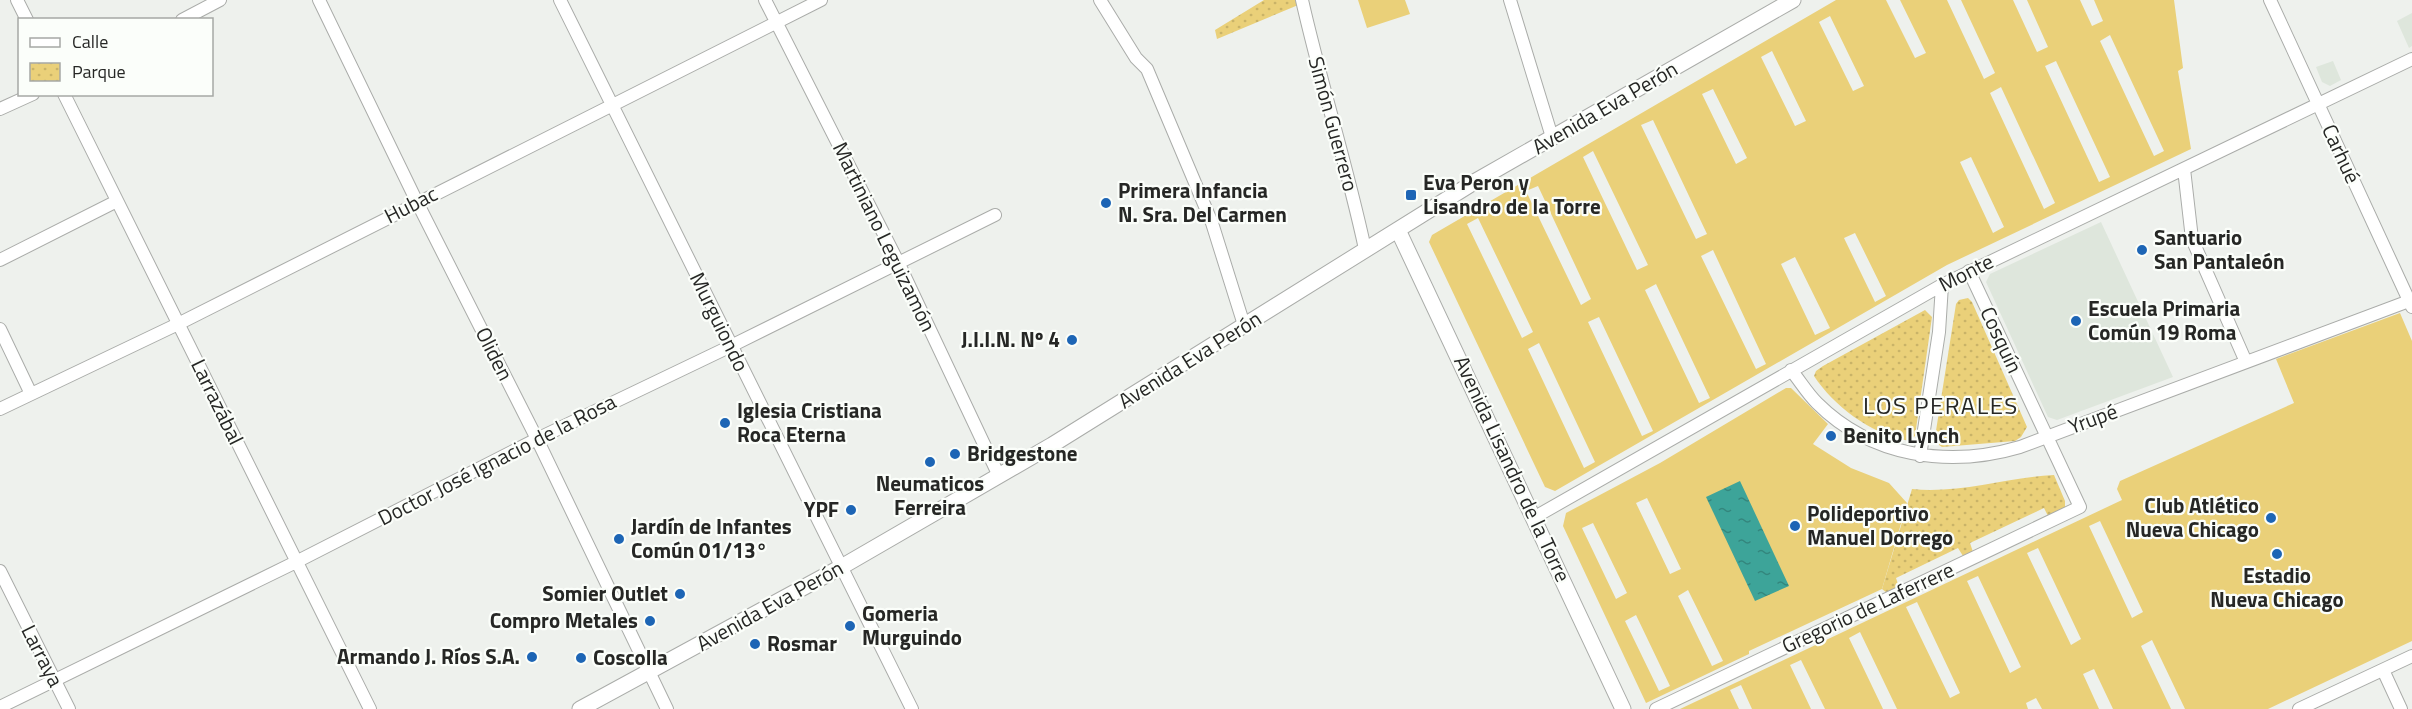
<svg xmlns="http://www.w3.org/2000/svg" width="2412" height="709" font-family="'Titillium Web',sans-serif">
<style>
.built{fill:#dee6dc}
.grass{fill:#ead079;fill-rule:evenodd}
.park{fill:url(#park-dots)}
.water{fill:url(#water-ripples)}
.lines{fill:none;stroke-linecap:round;stroke-linejoin:round}
.minor-casing{stroke:#aaaca9;stroke-width:14}
.major-casing{stroke:#aaaca9;stroke-width:17}
.minor{stroke:#fff;stroke-width:12}
.major{stroke:#fff;stroke-width:15}
.poi-dot{fill:#1d65b5;stroke:#fbfefa;stroke-width:2}
.labels{text-anchor:middle;stroke-width:4.5;stroke-linejoin:round;paint-order:stroke}
.street-label{font-size:21px;fill:#262725;stroke:#fbfefa}
.poi-label{font-size:21px;font-weight:bold;fill:#262725;stroke:#fbfefa;text-anchor:start}
.quarter-label{font-size:24px;letter-spacing:1.5px;fill:#262725;stroke:#fbfefa}
</style>
<defs>
<pattern id="park-dots" width="8" height="8" patternUnits="userSpaceOnUse" patternTransform="scale(1.5)"><rect width="8" height="8" fill="#ead079"/><path d="M2 2h.1M6 6h.1" fill="none" stroke="#c9b368" stroke-width="1.8" stroke-linecap="round"/></pattern>
<pattern id="water-ripples" width="26" height="14" patternUnits="userSpaceOnUse" patternTransform="scale(1.5)"><rect width="26" height="14" fill="#3da499"/><path d="M2 4q2-2 4 0t4 0M15 11q2-2 4 0t4 0" fill="none" stroke="#33867d"/></pattern>
</defs>
<rect width="100%" height="100%" fill="#eef1ed"/>
<path class="built" d="M2412,13v33l-3,2 -12,-27z
M2333,61l8,19 -11,6 -8,-4 -6,-15z
M2101,222l72,155 -116,43 -9,-3 -62,-135 4,-8z"/>
<path class="grass" d="M1358,0h47l5,14 -43,14z
M1836,0h50l29,58 11,-5 -26,-53h47l37,79 11,-6 -34,-73h52l24,52 11,-5 -21,-47h53l12,26 11,-5 -9,-21h80l9,68 -5,3 13,78 -244,116 -392,226 -10,-4 -116,-245 3,-7zM1830,16l34,70 -11,5 -34,-69zM2110,35l54,116 -10,5 -54,-115zM1772,51l34,70 -11,5 -34,-69zM2056,61l54,116 -11,5 -54,-116zM2001,87l54,116 -11,6 -54,-116zM1713,89l34,69 -11,6 -34,-70zM1653,120l54,114 -11,5 -55,-114zM1593,151l55,114 -11,5 -54,-113zM1971,157l33,70 -11,6 -33,-71zM1538,186l53,113 -10,6 -55,-114zM1478,218l55,114 -11,6 -55,-114zM1855,233l31,63 -11,6 -31,-64zM1713,250l53,114 -10,5 -55,-113zM1795,257l35,71 -15,7 -34,-71zM1656,284l54,114 -11,5 -54,-113zM1599,317l54,114 -11,5 -54,-114zM1539,343l56,119 -11,6 -56,-119z
M2400,313l12,28v300l-144,68h-83l-33,-69 -11,6 30,63h-58l-19,-40 -11,5 16,35h-57l-6,-11 -10,5 2,6h-131l-37,-77 -11,6 34,71h-58l-24,-49 -11,5 21,44h-59l-11,-24 -11,5 9,19h-59l442,-209 -5,-11 3,-8 174,-78 -18,-44zM2100,521l43,91 -11,6 -43,-92zM2038,548l43,91 -10,6 -44,-92zM1978,576l43,91 -11,6 -43,-92zM1917,602l43,91 -10,5 -44,-91z
M1786,388h5l37,36 -15,20 38,24 38,15 18,20 -25,86 -133,62v3l-103,49 -83,-177 3,-13 94,-50zM1647,498l34,71 -11,5 -34,-71zM1593,523l34,70 -11,6 -34,-71zM1688,590l35,71 -11,5 -34,-70zM1636,615l34,71 -11,5 -34,-70z"/>
<path class="park" d="M1264,0h38l1,3 -86,36 -2,-9z
M1968,298l4,4 55,125 -6,10 -6,4 -73,6 -6,-4 -1,-6 21,-133 3,-4z
M1925,310l7,7 -17,119 -6,5 -4,-1c-34,-6 -72,-35 -91,-64l2,-5 7,-5z
M2054,475l11,26v8l-17,7 -4,-8 -74,35 3,9 -10,4 -5,-8 -62,30 3,9 -12,6 -5,-4 30,-100c48,5 95,-12 142,-14z"/>
<path class="water" d="M1740,481l49,105 -34,15 -49,-104z"/>
<g class="lines">
<g class="minor-casing">
<path id="minor" d="M17,0l10,20
M319,0l98,202 120,237 130,270
M560,0l352,709
M765,0l134,264 100,212
M1100,0l36,58 11,11 65,154 32,102
M1302,0c19,84 45,165 63,249
M1510,0l42,137
M2270,0l142,307
M182,20l38,-20
M64,94l306,615
M0,109l33,-15
M2184,169l8,70 54,123
M0,260l117,-59
M0,329l31,65
M1791,370c9,11 16,23 26,33 54,54 132,65 203,44l389,-146
M0,409l178,-85 643,-324
M1920,456l19,-124 3,-47
M1535,517l407,-232 470,-226
M0,571l69,138
M2383,670l18,39
M0,707l296,-145 241,-123 194,-93 264,-131
M1656,709l424,-202 -111,-236
M2299,709l113,-53"/>
</g>
<g class="major-casing">
<path id="major" d="M1398,230l225,479
M580,709l263,-143 209,-121 424,-264 317,-181"/>
</g>
<use href="#minor" class="minor"/>
<use href="#major" class="major"/>
</g>
<g class="poi-dot">
<rect x="1405" y="189" width="12" height="12" rx="3"/>
<circle cx="1106" cy="203" r="6"/>
<circle cx="2142" cy="250" r="6"/>
<circle cx="2076" cy="321" r="6"/>
<circle cx="1072" cy="340" r="6"/>
<circle cx="725" cy="423" r="6"/>
<circle cx="1831" cy="436" r="6"/>
<circle cx="955" cy="454" r="6"/>
<circle cx="930" cy="462" r="6"/>
<circle cx="851" cy="510" r="6"/>
<circle cx="2271" cy="518" r="6"/>
<circle cx="1795" cy="526" r="6"/>
<circle cx="619" cy="539" r="6"/>
<circle cx="2277" cy="554" r="6"/>
<circle cx="680" cy="594" r="6"/>
<circle cx="650" cy="621" r="6"/>
<circle cx="850" cy="626" r="6"/>
<circle cx="755" cy="644" r="6"/>
<circle cx="532" cy="657" r="6"/>
<circle cx="581" cy="658" r="6"/>
</g>
<g class="labels">
<g class="street-label">
<text transform="translate(1605 108) rotate(-30)" y="7">Avenida Eva Perón</text>
<text transform="translate(1333 124) rotate(75)" y="7">Simón Guerrero</text>
<text transform="translate(2341 154) rotate(65)" y="7">Carhué</text>
<text transform="translate(411 205) rotate(-27)" y="7">Hubac</text>
<text transform="translate(884 237) rotate(64)" y="7">Martiniano Leguizamón</text>
<text transform="translate(1966 273) rotate(-27)" y="7">Monte</text>
<text transform="translate(719 322) rotate(64)" y="7">Murguiondo</text>
<text transform="translate(2001 340) rotate(65)" y="7">Cosquín</text>
<text transform="translate(494 354) rotate(63)" y="7">Oliden</text>
<text transform="translate(1190 360) rotate(-32)" y="7">Avenida Eva Perón</text>
<text transform="translate(217 402) rotate(64)" y="7">Larrazábal</text>
<text transform="translate(2093 419) rotate(-20)" y="7">Yrupé</text>
<text transform="translate(497 460) rotate(-27)" y="7">Doctor José Ignacio de la Rosa</text>
<text transform="translate(1512 469) rotate(65)" y="7">Avenida Lisandro de la Torre</text>
<text transform="translate(770 606) rotate(-29)" y="7">Avenida Eva Perón</text>
<text transform="translate(1868 608) rotate(-25)" y="7">Gregorio de Laferrere</text>
<text transform="translate(42 656) rotate(63)" y="7">Larraya</text>
</g>
<g class="poi-label">
<text x="1423" y="190">Eva Peron y<tspan x="1423" dy="24">Lisandro de la Torre</tspan></text>
<text x="1118" y="198">Primera Infancia<tspan x="1118" dy="24">N. Sra. Del Carmen</tspan></text>
<text x="2154" y="245">Santuario<tspan x="2154" dy="24">San Pantaleón</tspan></text>
<text x="2088" y="316">Escuela Primaria<tspan x="2088" dy="24">Común 19 Roma</tspan></text>
<text x="1060" y="347" text-anchor="end">J.I.I.N. Nº 4</text>
<text x="737" y="418">Iglesia Cristiana<tspan x="737" dy="24">Roca Eterna</tspan></text>
<text x="1843" y="443">Benito Lynch</text>
<text x="967" y="461">Bridgestone</text>
<text x="930" y="491" text-anchor="middle">Neumaticos<tspan x="930" dy="24">Ferreira</tspan></text>
<text x="2259" y="513" text-anchor="end">Club Atlético<tspan x="2259" dy="24">Nueva Chicago</tspan></text>
<text x="839" y="517" text-anchor="end">YPF</text>
<text x="1807" y="521">Polideportivo<tspan x="1807" dy="24">Manuel Dorrego</tspan></text>
<text x="631" y="534">Jardín de Infantes<tspan x="631" dy="24">Común 01/13°</tspan></text>
<text x="2277" y="583" text-anchor="middle">Estadio<tspan x="2277" dy="24">Nueva Chicago</tspan></text>
<text x="668" y="601" text-anchor="end">Somier Outlet</text>
<text x="862" y="621">Gomeria<tspan x="862" dy="24">Murguindo</tspan></text>
<text x="638" y="628" text-anchor="end">Compro Metales</text>
<text x="767" y="651">Rosmar</text>
<text x="520" y="664" text-anchor="end">Armando J. Ríos S.A.</text>
<text x="593" y="665">Coscolla</text>
</g>
<g class="quarter-label">
<text x="1941" y="414">LOS PERALES</text>
</g>
</g>
<rect x="18" y="18" width="195" height="78" fill="#fbfefa" stroke="#a6a8a5" stroke-width="1.5"/>
<rect x="30" y="38" width="30" height="9" fill="#ffffff" stroke="#a6a8a5" stroke-width="1.5"/>
<text x="72" y="48" font-size="18" fill="#262725">Calle</text>
<rect x="30" y="63" width="30" height="18" fill="url(#park-dots)" stroke="#a6a8a5" stroke-width="1.5"/>
<text x="72" y="78" font-size="18" fill="#262725">Parque</text>
</svg>
